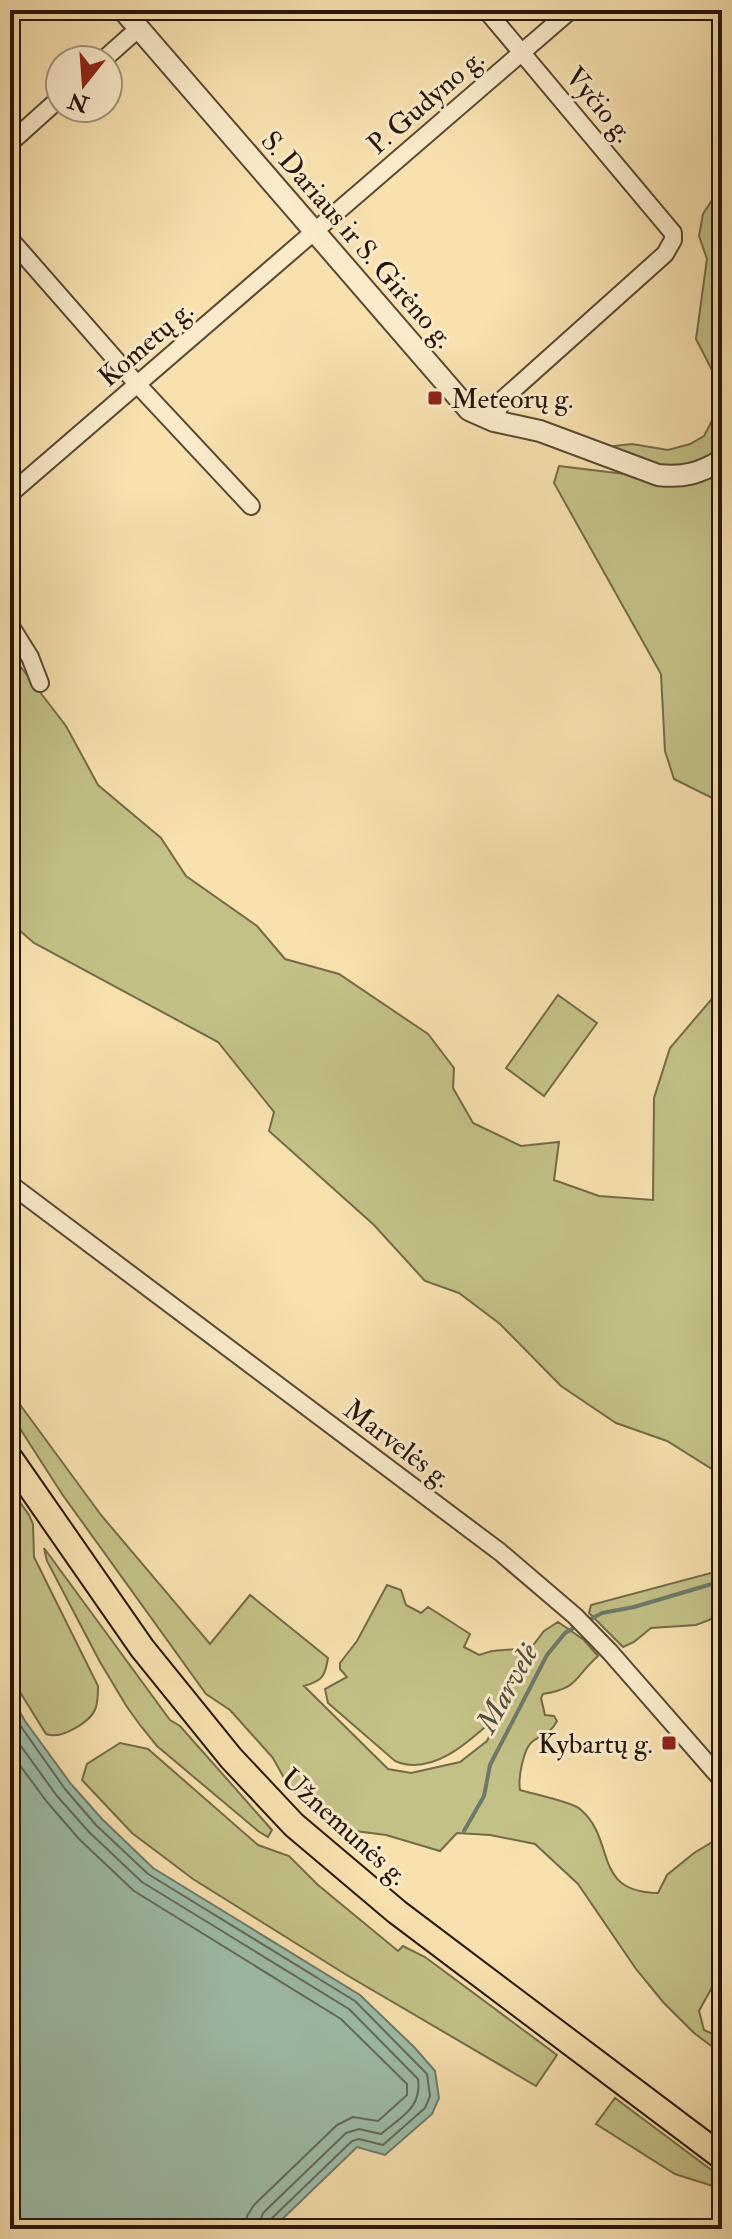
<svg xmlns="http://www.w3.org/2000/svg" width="732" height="2239" font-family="'IM FELL Double Pica',serif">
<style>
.green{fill:#c3c187;stroke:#746b48;stroke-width:2}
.water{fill:#9dbda9;stroke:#6d7a69;stroke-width:2}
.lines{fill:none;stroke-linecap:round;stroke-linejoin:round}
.shore{stroke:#62695a;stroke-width:2}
.stream{stroke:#6d7a69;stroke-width:4}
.minor-casing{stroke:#5a4833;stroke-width:20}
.tertiary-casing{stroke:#5a4833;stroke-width:24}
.primary-casing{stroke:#26150a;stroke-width:28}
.minor{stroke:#faebcb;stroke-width:16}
.tertiary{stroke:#faebcb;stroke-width:20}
.primary{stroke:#f8e0af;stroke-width:24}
.poi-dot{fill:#8f2418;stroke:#faebcb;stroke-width:3}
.labels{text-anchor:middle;stroke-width:6;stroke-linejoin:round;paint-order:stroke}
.street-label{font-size:28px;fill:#26150a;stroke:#faebcb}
.poi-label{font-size:28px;fill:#26150a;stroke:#faebcb;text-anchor:start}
.water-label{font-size:30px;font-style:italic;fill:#505042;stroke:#faebcb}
</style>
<rect width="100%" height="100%" fill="#f8e0af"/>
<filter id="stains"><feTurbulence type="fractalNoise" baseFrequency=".0025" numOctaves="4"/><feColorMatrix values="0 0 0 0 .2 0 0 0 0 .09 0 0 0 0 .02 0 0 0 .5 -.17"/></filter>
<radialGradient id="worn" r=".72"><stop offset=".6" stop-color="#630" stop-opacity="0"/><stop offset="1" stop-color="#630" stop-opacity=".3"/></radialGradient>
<path class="green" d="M722,185v265l-31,18h-30l-55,-21 26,-3 36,6 22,-6 14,-8 10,-19 4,-21 -5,-24 -17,-33 11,-80 -8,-23 4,-22z
M559,466l74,9 89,-6v334l-48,-24 -9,-28 -4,-77 -107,-191z
M10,653l56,73 32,59 63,53 25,38 71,50 28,33 54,15 89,60 26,34 -1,20 20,35 48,23 38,-4 -5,38 45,16 54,4 1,-102 16,-50 52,-61v484h-7l-48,-30 -51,-18 -55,-37 -61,-62 -41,-31 -34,-12 -51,-56 -105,-94 5,-19 -56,-70 -184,-99 -24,-21z
M558,995l39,28 -53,73 -38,-28z
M10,1391l91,124 109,129 40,-49 78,63c-3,20 -7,23 -24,28l84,83 23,4 49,-11 27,-21 9,-18 -2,-4c-25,23 -63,58 -99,42l-67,-58 -3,-14 22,-12 -7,-8v-6l17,-22 30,-56 14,5 5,15 15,8 7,-6 42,27 -6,13 15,8 13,-4 39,-3 13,-17 14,-9 26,18 14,16c-25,22 -18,32 -55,38l-2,4 4,17 9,1 3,5c-6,12 -14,13 -24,20 -10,7 -15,38 -13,49 13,4 52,12 60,19 37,31 11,83 78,84l9,-18 27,-22 28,-17v133l-23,42 5,19 18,8v16l-28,-21 -31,-31 -27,-33 -58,-85 -43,-40 -45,-9 -33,-2 -17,18 -54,-16 -54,-7 -43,-41 -16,-29 -43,-48 -24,-16 -144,-200 -52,-81z
M10,1488l19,27 4,9 1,33 64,129c0,6 0,14 -2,21 -4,15 -36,33 -50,27l-36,-58z
M44,1548l126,172 10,6 92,104 -4,7 -10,-6 -101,-85 -17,-21 -13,-18 -27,-45 -53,-101z
M722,1570v45l-26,10 -45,3 -17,14 -11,5 -34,-34 2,-8z
M120,1743l28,6 110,96 31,11 29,29 80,66 5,-5 22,11 132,98 -21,31 -191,-112 -152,-95 -61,-46 -50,-53 5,-16z
M615,2098l107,80v11l-47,-15 -79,-50z"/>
<path class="water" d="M10,1695l15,26 46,63 31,35 51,49 207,127 55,53 20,23 4,27 -7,16 -47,41 -28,-8 -85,82h-262z"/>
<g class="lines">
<path class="shore" d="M10,1711l55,78 31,36 52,49 207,127 72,73 3,22 -5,12 -42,37 -24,-6 -7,2 -82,79 -3,9
M10,1731l47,65 32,36 53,50 207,127 69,70c4,29 -17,38 -37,55l-22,-5 -13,4 -83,80 -6,16
M10,1752l37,50 32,37 55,52 207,128 66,65v11l-29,26 -25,-4 -16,8 -83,80 -7,11 -2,13"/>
<path class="stream" d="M587,1621l15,-8 32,-6 88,-26
M464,1831l20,-35 6,-31 57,-110 18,-22 14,-8"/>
<g class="minor-casing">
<path id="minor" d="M486,10l187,223v7l-8,14 -163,146 -8,21
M103,60l36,-32
M10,143l50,-45
M10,239l127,145 114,122
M10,494l561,-484
M10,625l20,32 10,26
M10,1184l490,368 75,64 35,36 112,128"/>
</g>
<g class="tertiary-casing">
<path id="tertiary" d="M123,10l346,400 25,11 46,10 118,44c26,3 42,-2 64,-15"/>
</g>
<g class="primary-casing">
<path id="primary" d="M10,1458l132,190 89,110 63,67 103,87 325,245"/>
</g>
<use href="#minor" class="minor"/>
<use href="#tertiary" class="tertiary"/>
<use href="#primary" class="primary"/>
</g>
<g class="poi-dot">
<rect x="427" y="390" width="16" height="16" rx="4"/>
<rect x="661" y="1735" width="16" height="16" rx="4"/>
</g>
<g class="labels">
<g class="street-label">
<text transform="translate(425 101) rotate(-41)" y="10">P. Gudyno g.</text>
<text transform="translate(600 104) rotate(50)" y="10">Vyčio g.</text>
<text transform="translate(358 239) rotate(49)" y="10">S. Dariaus ir S. Girėno g.</text>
<text transform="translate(145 343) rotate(-41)" y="10">Kometų g.</text>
<text transform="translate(398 1443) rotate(37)" y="10">Marvelės g.</text>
<text transform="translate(345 1826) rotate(42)" y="10">Užnemunės g.</text>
</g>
<g class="poi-label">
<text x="451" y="408">Meteorų g.</text>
<text x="653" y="1753" text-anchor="end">Kybartų g.</text>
</g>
<g class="water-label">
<text transform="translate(507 1688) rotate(-61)" y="10">Marvelė</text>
</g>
</g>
<rect width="732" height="2239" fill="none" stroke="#f8e0af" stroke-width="40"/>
<rect x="12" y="12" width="708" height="2215" fill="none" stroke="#26150a" stroke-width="4"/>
<rect x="20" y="20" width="692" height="2199" fill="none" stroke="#26150a" stroke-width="2"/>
<g transform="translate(84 84) rotate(197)"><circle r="38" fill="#faebcb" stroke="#a5957e" stroke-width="2"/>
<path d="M0-6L14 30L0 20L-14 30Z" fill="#8f2418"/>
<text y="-12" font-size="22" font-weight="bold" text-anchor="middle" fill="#26150a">N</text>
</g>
<rect width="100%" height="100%" filter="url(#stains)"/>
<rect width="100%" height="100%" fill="url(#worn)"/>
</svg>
